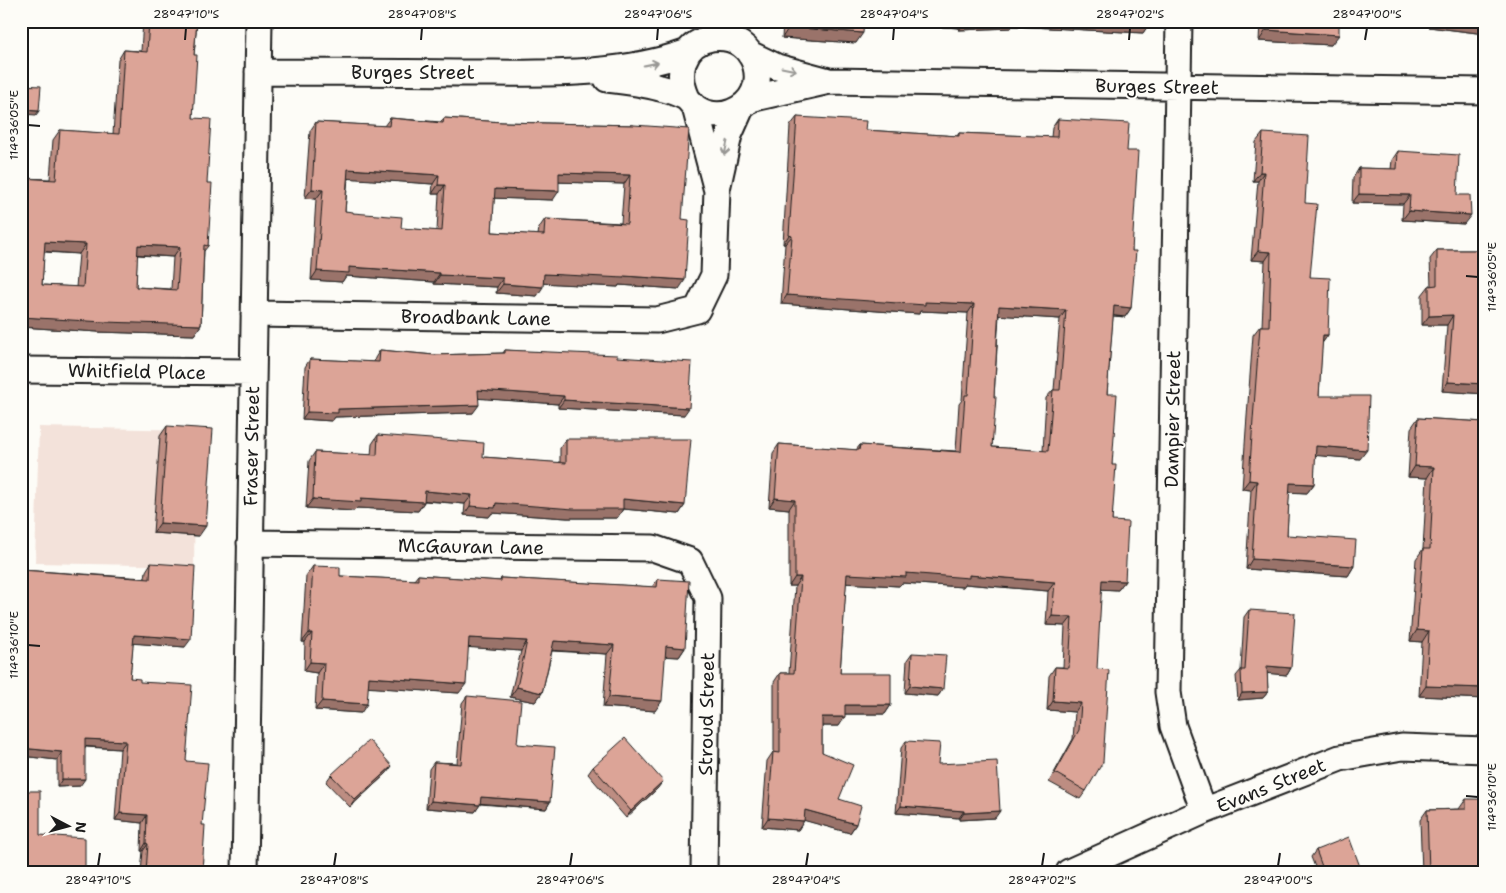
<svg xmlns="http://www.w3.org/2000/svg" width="1506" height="893" font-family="'Shantell Sans',sans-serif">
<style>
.built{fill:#f3e2da}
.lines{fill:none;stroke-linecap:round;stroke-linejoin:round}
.street-casing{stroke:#1c1c1c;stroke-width:29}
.street{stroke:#fdfcf7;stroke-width:25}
.wall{fill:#bd8d82;stroke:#1c1c1c;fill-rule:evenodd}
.shaded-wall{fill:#9a736a;stroke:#1c1c1c}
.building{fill:#dca497;stroke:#1c1c1c;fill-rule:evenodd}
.oneway{stroke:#989794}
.ticks{fill:none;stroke:#1c1c1c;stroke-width:2}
.labels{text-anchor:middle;stroke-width:4;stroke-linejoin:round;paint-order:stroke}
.street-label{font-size:19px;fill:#1c1c1c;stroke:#fdfcf7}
.neatline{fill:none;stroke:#1c1c1c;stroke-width:2}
.ticks-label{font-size:12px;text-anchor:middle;fill:#1c1c1c}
</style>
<rect width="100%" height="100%" fill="#fdfcf7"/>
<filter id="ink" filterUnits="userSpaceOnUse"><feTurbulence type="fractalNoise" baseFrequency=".02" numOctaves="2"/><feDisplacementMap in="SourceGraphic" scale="10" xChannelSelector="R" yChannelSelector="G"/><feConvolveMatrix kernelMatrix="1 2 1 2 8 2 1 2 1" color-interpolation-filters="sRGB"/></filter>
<g filter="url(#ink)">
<path class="built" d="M39,427l157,3 -2,136 -159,-3z"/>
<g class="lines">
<g class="street-casing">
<path id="street" d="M1179,21l-11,671 5,34 31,85
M750,54l27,13 52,14 656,10
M258,72c69,0 139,0 209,1 74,0 150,4 221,-21
M607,79c18,2 36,4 53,9 8,2 18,5 25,9 5,3 7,8 11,11 11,7 24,9 36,4 44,-17 26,-81 -20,-74 -31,5 -36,36 -25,60
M750,99l79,-18
M695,107l21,80
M254,314l403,6 40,-10 17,-35 3,-86 12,-54 12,-27
M21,370l232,2
M250,543l403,5 37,13 18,37 -4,274
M245,872l14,-851
M1069,872l135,-61 136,-53 62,-11 83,3"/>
</g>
<use href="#street" class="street"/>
</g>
<path class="wall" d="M143,21h54l-3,34 -1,63 14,65 1,63 -4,5 -3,74 -7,10 -96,-3 -77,-5v-149l29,1 3,-39 7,-10 53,4 5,-74 6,-10 17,1zM44,252l35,2 -3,33 -34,-2zM137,255l36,2 -2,32 -35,-2z
M783,21h367l-7,12 -130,-7 -2,2 -52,2v-2l-95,-6 -8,21 -74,-5z
M1260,21h79l-8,24 -72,-4z
M1430,21h55v13l-56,-7z
M797,117l68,13 92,6 2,-3 92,4 1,-9 6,-9 69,32 5,100 -1,57 -6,9 -12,-1 -6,78 5,71v56l13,60 -7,9 -17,-1 -15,202 -6,8 -31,-17 24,-43 2,-27 -28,-2 2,-34 6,-9h8l2,-41 -19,-1 2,-34 -83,-7 -2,3 -61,-4 -3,3 -53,-3 -6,90 51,32 -6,9h-40l-6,12h-17v26l17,47 17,25 -6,9 -46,-13 -6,10 -36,-3 5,-66 6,-9h1v-70l6,-9h9l6,-87h-6v-77l-20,-2 4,-54 6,-9 77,6 4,-5 96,6 3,-47 3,-4 6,-87 -48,-2 -1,3 -138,-10 4,-60h-2l7,-118zM999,315l61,4 -6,71h-1l-7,8 -3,53 -51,-4 2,-50z
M390,118l51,4 3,-4 58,4 132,3 48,94 -3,70 -60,-4 -1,2 -75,-4 -6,13 -41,-3 1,-6 -63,-3v-2l-88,-6 -4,6 -31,-2 5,-81 -11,-1 5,-67 6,-9 68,4zM348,178l85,6 -1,10h7l-2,37 -36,-3 -56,-17zM559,182l65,2 -3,39 -76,-4 -6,9 -1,7 -46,-3 2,-34 59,2z
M1263,133l42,70 5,74 18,58 -6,8 -3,53 41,63 -45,-4 -1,29 -7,9 -18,-1 -2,43 67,31 -6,10 -102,-7 5,-79 -9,-1 4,-59 7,-95 7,-9h2l3,-65 -14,-1 7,-79h-5l3,-39z
M1398,151l59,44 7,29 -62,-4 1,-16 -51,-1 1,-25 6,-10 32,1 1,-9z
M1437,250h48v144l-43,-3 5,-66h-25v-30l7,-9h2l-1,-27z
M380,350l54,5 69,-2 2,-3 112,7 67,58 -126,-7v-4l-80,-6 -5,15 -138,4 -3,4 -30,-2 3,-52 5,-8 64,3 1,-4z
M1418,418l67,4v277l-66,-3 3,-54 -12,-1 6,-82 7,-10 4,-71 -19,-1 3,-49z
M167,426l32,110 -46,-3 7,-97z
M378,435l105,22 77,6v-15l6,-9 119,66 -6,9 -56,-5 -6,9h-50l-75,-5 -3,4 -25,-2 1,-11 -41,-3v1l-6,9 -61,-3 -3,3 -48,-3 3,-47 6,-9 56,3 1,-11z
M151,563l34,84 -52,-4 -3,35 10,4 46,79 16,64v47h-61l2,-21h-2l1,-28 -27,-3 5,-71 -35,-2 -5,39 -23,1v-27l-36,-4v-186l124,8 1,-7z
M313,566l27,10 74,4 4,-5 82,6 1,-3 151,9 6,-8 27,69 -6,9 -14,-1 -10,55 -52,-4 4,-53 -55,-3 -10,42 -7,9 -25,-5 11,-46 -53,-4 -9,46 -91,-6 -7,26 -46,-3 2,-37 -13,-2 1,-29h-3l4,-66z
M1249,610l42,58 -4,7 -20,-2 1,19 -5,6 -25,2 -2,-24 5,-6 3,-53z
M912,653l31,36 -5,7 -33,-3 2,-33z
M467,696l50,48 33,58 -4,7 -66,-5 -5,8 -49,-4 3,-39 5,-7 23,1 5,-60z
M906,741l32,23 57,54 -36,2v-2l-63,-5 5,-65z
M593,767l65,21 -32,30 -38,-44z
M387,773l-37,34 -24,-25 5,-7z
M1466,799l19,73h-63l-2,-52 7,-10 32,-1z
M1316,850l46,22h-45l-6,-15z"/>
<path class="shaded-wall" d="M858,21h106l-5,7z
M966,21h156l28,2 -7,10 -130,-7 -2,2 -52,2z
M1433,21h43l9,1v12l-56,-7z
M789,27l74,6 -7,10 -74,-5z
M1266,30l73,5 -8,10 -72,-4z
M21,110l18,1 -3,4 -15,-1z
M348,169l91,6 -6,9 -91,-6z
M1260,172h4l-6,9h-5z
M559,173l71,2 -6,9 -71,-2z
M438,185h7l-6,9h-7z
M312,189l11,1 -7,9 -11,-1z
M495,189l64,2 -6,9 -65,-2z
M1359,194l51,1 -7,9 -51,-1z
M1409,211l62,4 -7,9 -62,-4z
M789,235l3,1 -7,8h-2z
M45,242l41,2 -7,10 -41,-3z
M138,245l42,2 -7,10 -42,-3z
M1258,251l13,1 -6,9 -14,-1z
M349,267l91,6 -6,9 -88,-6 -4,6 -31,-2 6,-9z
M544,274l80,2 61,4 -6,9 -60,-4 -1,2 -80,-4z
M440,275l63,3 -6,9 -63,-3z
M503,284l40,3 -6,9 -41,-3z
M787,295l187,9 -6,9 -48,-2 -1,3 -138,-10z
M999,306l67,4 -6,9 -67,-4z
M1114,306l17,2 -6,9 -17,-2z
M1453,315l-6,10h-25l7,-9z
M21,317l180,8 -7,10 -96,-3 -77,-5z
M1323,335h5l-7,10z
M1448,382l37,2v10l-43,-3z
M478,390l86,6 -6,8 -85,-6z
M564,400l125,8 -5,7 -126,-7z
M479,405l-6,8 -138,4 -3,4 -30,-2 5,-7 31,-3z
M1316,446l51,4 -7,9 -51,-4z
M1415,466l19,1 -7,11 -19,-1z
M1249,480l8,1 -6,9 -9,-1z
M1290,483l24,1 -7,9 -23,-1z
M425,491l47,4 -7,9 -47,-4z
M361,498l63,4 -6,9 -61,-3 -3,3 -48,-3 7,-9z
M775,498l20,2 -6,9 -20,-2z
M623,499l62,6 -6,9 -56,-5 -6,9h-50l-75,-5 -3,4 -25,-2 6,-9 26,-3z
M160,523l46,3 -7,10 -46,-3z
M1252,559l102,7 -6,10 -102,-7z
M906,573l63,2 86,7 -7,9 -83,-7 -2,3 -61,-4 -3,3 -58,-3 6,-9z
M795,577h6l-6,9h-6z
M1102,580l23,1 -7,9 -23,-1z
M1052,616l20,1 -7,9 -19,-1z
M1417,630l12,1 -7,11 -12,-1z
M309,633h3l-7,9h-3z
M134,635l57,4 -6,8 -56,-4z
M469,638l58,3 -6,10 -59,-4z
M554,641l60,4 -7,9 -59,-4z
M666,646l19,2 -6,9 -20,-1z
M310,662l14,1 -7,10 -13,-2z
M1267,666l24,2 -4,7 -25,-2z
M369,677l97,7 -7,9 -97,-6z
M910,686l33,3 -5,7 -33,-3z
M1426,686l59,2v11l-66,-3z
M517,687l25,6 -7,9 -25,-5z
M1268,692l-5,6 -25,2 4,-7z
M609,697l53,4 -7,10 -52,-4z
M322,701l45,3 -6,9 -46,-3z
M1053,701l28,2 -6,9 -28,-2z
M845,705h46l-6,9h-46z
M822,717h23l-6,9h-23z
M85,739l41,2 -6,8 -40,-3z
M21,748l41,4 -5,8 -36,-4z
M392,766l-5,7 -37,34 5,-7z
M62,779h23l-5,7 -23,1z
M663,781l-5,7 -32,30 5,-7z
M481,797l69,5 -4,7 -70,-6z
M431,801l49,4 -5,7 -49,-4z
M901,806l63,5 -5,7 -63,-5z
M805,810l51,14 -6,9 -51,-14z
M1000,811l-5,7 -36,2 5,-7z
M120,813l27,2 -5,8 -27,-3z
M768,818l36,3 -6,9 -36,-3z
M146,843l2,1 -5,7h-2z"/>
<path class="building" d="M149,21h48l-3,34h3l-4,63 18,1 -4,64h5l-4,63 -4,-1 -3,80 -97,-3 -83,-5v-139l35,2 4,-50 59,4 5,-84 23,2zM45,242l41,2 -3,43 -41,-2zM138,245l42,2 -3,43 -41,-3z
M789,21h75l-1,12 -74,-6z
M1122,21h28v2z
M1267,21h72v14l-73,-5z
M21,85l20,1 -2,25 -18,-1z
M797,117l69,4 -1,9 94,6v-3l98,4 1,-18 71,4 -2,28h11l-6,100h4l-5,57 -17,-2 -7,88h10l-5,71h4l-4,56 16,1 -3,59 -23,-1 -5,89 12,1 -6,92 -17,29 -31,-18 24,-43 2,-27 -28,-2 2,-34 14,1 3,-51 -20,-1 3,-34 -86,-7v3l-63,-5v4l-59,-3 -7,99h51v32h-46v12h-23v35l31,13 -14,34 22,7 -5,18 -51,-14 -1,11 -36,-3 5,-66 7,1v-80h14l7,-96h-6v-77l-20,-2 4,-54 80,6 1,-5 101,7 4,-57h3l6,-91 -49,-2v3l-138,-10 5,-59 -3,-1zM999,306l67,4 -6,80h-7l-5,61 -56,-4 4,-50h-2z
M390,118l53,5 1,-5 58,4 132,3 55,4 -7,90 7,1 -4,60 -61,-4v2l-80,-4 -1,13 -40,-3v-6l-63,-3v-2l-91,-6v6l-32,-2 6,-81 -11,-1 4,-67 73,4zM348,169l91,6 -1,10h7l-3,46 -41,-3 1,-11 -49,-4v-1l-8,-1zM559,173l71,2 -3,49 -82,-5 -1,16 -52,-3 3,-43 64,2z
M1263,133l46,3 -4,67 12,1 -7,73 20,1 -2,57h-5l-4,61h50l-2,54 -51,-4 -2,38 -24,-1 -3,52 69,5 -2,26 -102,-7 5,-78 -8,-1 4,-60 7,-94h9l2,-74 -13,-1 6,-79h-4z
M1398,151l61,4 -2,40h13l1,20 -62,-4 1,-16 -51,-1v-26l38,1z
M1437,250h48v134l-37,-2 5,-67 -24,1v-30l8,-1z
M380,350l54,5 71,-2v-3l112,5v2l75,5 -3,46 -125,-8v-4l-86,-6 1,15 -141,4v4l-31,-1 3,-53 69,3z
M1418,418l67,4v266l-59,-2 3,-55 -12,-1 6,-81h7l4,-82 -19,-1z
M167,426l46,3 -7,97 -46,-3z
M378,435l106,8 -1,14 83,6v-24h125l-6,66 -62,-6v10h-50l-77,-6 -1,5 -25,-2 2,-11 -47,-4 -1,11 -63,-4v4l-48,-3 2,-47 62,3z
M151,563l44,3 -4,73 -57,-4 -4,43 10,1v3l52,3 -6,76 22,2 -6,62h3l-3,47h-56l2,-28 -2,-1 1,-28 -27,-2 6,-72 -41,-2v40h-23v-27l-41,-4v-178l129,9z
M313,566l27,1v9l78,4v-5l83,6v-3l156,9 1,-8 31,2 -4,67 -19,-2 -4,55 -53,-4 5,-52 -60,-4 -12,52 -25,-6 10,-46 -58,-3 -3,46 -97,-7 -2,27 -45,-3 2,-38 -14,-1 2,-29h-3z
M1249,610l46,3 -4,55 -24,-2 1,26 -26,1 -1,-23h4z
M912,653l34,2 -3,34 -33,-3z
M467,696l54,5 -4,43 38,3 -5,55 -69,-5 -1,8 -49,-4 3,-39 27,2z
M625,738l38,43 -32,30 -38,-44z
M369,740l23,26 -37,34 -24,-25z
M906,741l34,2 -2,21 59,-3 3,50 -36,2v-2l-63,-5z
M21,791h19v44l45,3v34h-64z
M1466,799h19v73h-56l-2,-62 39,-1z
M1349,837l13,35h-38l-8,-22z"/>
<defs><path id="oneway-shaft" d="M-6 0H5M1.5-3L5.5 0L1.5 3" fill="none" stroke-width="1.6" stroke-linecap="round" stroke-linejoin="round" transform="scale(1.25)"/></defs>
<g class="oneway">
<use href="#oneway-shaft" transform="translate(651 64) rotate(-11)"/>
<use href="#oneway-shaft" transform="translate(789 69) rotate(12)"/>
<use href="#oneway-shaft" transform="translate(726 148) rotate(102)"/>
</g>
</g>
<path class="ticks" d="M185,40l1,-12M421,40l1,-12M657,40l1,-12M893,40l1,-12M1129,40l1,-12M1365,40l2,-12M28,125l12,1M1466,276l12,1M28,645l12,1M1466,796l12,1M98,866l2,-13M334,866l2,-13M570,866l2,-13M806,866l2,-13M1042,866l2,-13M1278,866l2,-13"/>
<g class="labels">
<g class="street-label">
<text x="413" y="79">Burges Street</text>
<text transform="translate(1157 86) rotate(1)" y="7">Burges Street</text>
<text transform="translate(476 317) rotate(1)" y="7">Broadbank Lane</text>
<text transform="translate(137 371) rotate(1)" y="7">Whitfield Place</text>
<text transform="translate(1172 419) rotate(-89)" y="7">Dampier Street</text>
<text transform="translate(251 446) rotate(-89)" y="7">Fraser Street</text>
<text transform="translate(471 546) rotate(1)" y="7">McGauran Lane</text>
<text transform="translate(706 714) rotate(-89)" y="7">Stroud Street</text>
<text transform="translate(1271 785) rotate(-22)" y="7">Evans Street</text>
</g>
</g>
<rect width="1506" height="893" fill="none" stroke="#fdfcf7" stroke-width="55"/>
<g transform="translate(68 826) rotate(96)" stroke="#fdfcf7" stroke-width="4" paint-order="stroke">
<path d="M0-4L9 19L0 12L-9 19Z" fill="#1c1c1c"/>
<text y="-8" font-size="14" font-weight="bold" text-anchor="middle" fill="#1c1c1c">N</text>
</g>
<rect x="28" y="28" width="1450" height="838" class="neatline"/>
<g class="ticks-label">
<text x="186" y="18">28°47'10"S</text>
<text x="422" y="18">28°47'08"S</text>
<text x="658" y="18">28°47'06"S</text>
<text x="894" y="18">28°47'04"S</text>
<text x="1130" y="18">28°47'02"S</text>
<text x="1367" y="18">28°47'00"S</text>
<text transform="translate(14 125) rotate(-90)" y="4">114°36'05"E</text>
<text transform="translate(1492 277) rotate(-90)" y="4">114°36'05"E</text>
<text transform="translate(14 645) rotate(-90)" y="4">114°36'10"E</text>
<text transform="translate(1492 797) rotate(-90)" y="4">114°36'10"E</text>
<text x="98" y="884">28°47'10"S</text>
<text x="334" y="884">28°47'08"S</text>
<text x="570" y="884">28°47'06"S</text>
<text x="806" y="884">28°47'04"S</text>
<text x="1042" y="884">28°47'02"S</text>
<text x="1278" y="884">28°47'00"S</text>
</g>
</svg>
